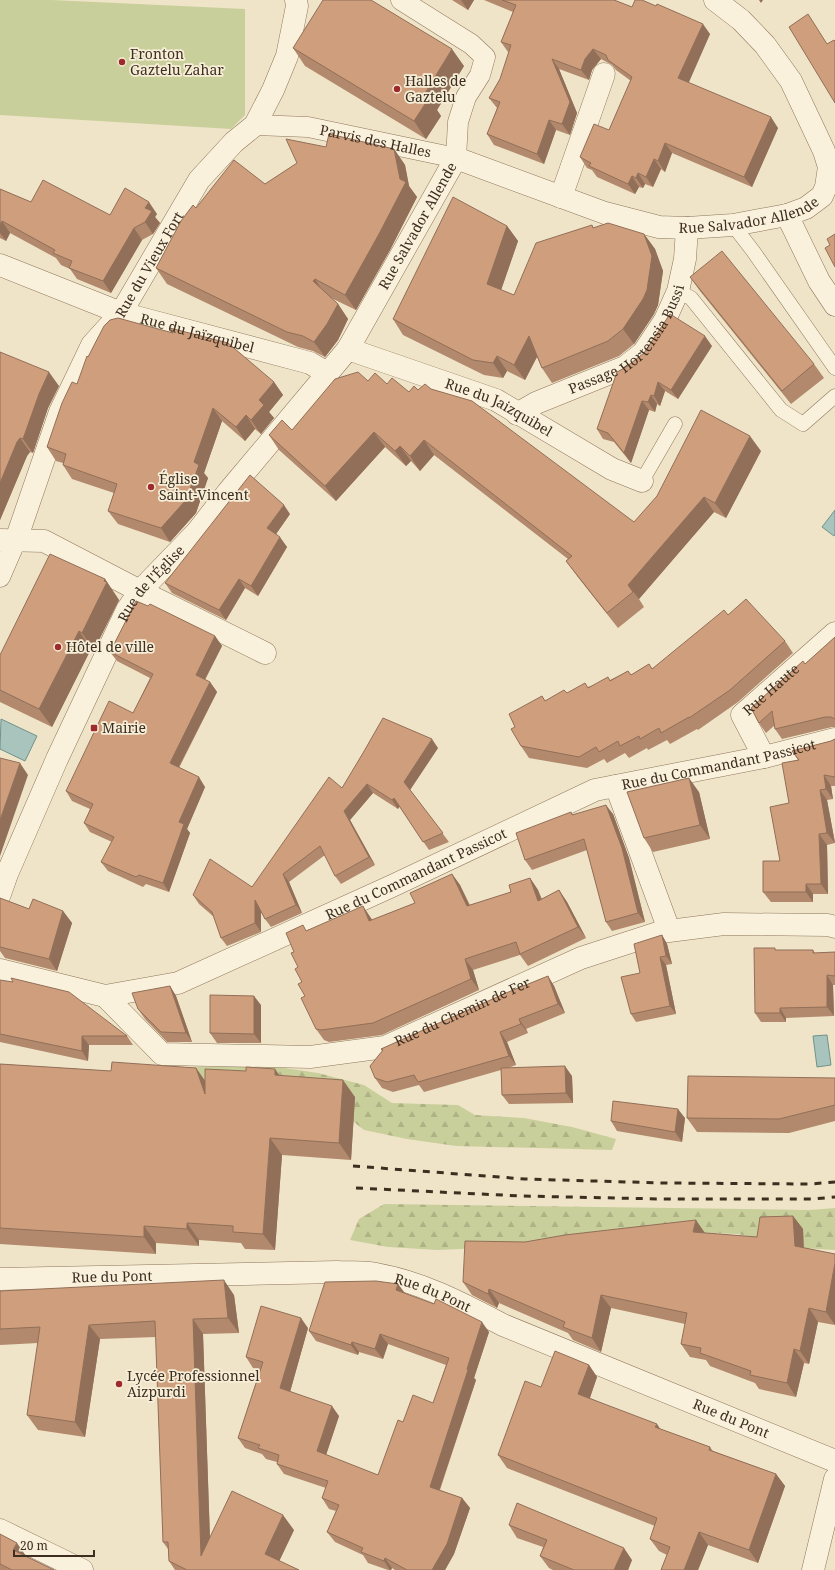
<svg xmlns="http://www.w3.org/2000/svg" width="835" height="1570" font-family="'Noto Serif',serif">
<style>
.forest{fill:url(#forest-firs)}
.garden{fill:#c9cf9b}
.water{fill:#a9c4bc;stroke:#6f938a}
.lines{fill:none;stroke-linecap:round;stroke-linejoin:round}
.service-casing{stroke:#8d765c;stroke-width:15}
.pedestrian-casing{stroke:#8d765c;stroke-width:21}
.minor-casing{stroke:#8d765c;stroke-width:23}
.service{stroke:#faf1dc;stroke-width:14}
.pedestrian{stroke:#faf1dc;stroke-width:20}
.minor{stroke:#faf1dc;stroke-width:22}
.rail{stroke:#3d2e20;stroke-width:3;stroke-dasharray:7 7;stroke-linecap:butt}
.wall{fill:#b2896c}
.shaded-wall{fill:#916f58}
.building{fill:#cf9f7d;stroke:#916f58}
.poi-dot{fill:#9e2a2b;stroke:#f7eed8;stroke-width:1.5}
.labels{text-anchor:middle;stroke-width:3.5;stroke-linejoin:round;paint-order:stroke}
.poi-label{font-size:14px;fill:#3d2e20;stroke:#f7eed8;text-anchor:start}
.street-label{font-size:14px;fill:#3d2e20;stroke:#f7eed8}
</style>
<defs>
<pattern id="forest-firs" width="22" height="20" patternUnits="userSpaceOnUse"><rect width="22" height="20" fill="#c9cf9b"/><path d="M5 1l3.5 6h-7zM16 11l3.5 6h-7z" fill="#aeb285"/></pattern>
</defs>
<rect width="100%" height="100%" fill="#f0e4c8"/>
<path class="forest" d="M272,1066l46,7 46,12 28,18 66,2 17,10 49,3 48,9 44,12 -4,11 -156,-4 -49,-7 -43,-9 -29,-23 -138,-26 -4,-14z
M384,1204l426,6 25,-2v42l-34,-2 -63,-14 -33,-1 -201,14 -67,3 -49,-3 -38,-7 9,-21z"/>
<path class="garden" d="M0,0h52l193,9v106l-14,14 -231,-14z"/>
<path class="water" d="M835,510v24l-1,2 -12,-9z
M1,719l36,17 -12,25 -25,-12z
M827,1035l4,30 -14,2 -4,-31z"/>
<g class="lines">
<g class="service-casing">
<path id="service" d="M733,225l20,26 82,117
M678,291l13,7 90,112 22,14 32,-28
M642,481l33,-57"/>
</g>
<g class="pedestrian-casing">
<g id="pedestrian">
<path id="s1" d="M255,125l53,2 148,31 2,-36 8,-25 14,-22 5,-18 -14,-13 -70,-44"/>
<path d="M0,577l16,-37"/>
</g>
</g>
<g class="minor-casing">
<g id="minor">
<path d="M561,197l43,-123"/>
<path d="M787,215l32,66 16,24"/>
<path id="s2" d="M0,265l121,48 189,50 17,10"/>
<path id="s3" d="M348,349l148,51 116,69 30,12"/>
<path id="s4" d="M517,414l19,-11 89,-36 18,-14 22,-33 13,-29 7,-32 2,-31"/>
<path d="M0,540l44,1 96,50 125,62"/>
<path id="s5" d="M16,540l44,-128 32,-67 29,-32 78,-133 35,-38 21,-17 18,-35 14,-34 10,-50 -1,-6"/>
<path id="s6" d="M764,757l-22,-42 93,-82"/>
<path d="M616,786l53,144"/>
<path id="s7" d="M0,894l7,-20 50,-115 70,-149 13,-19 57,-59 31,-40 120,-143 108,-191 149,55 54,14 28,1 46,-3 54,-10 19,-7 16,-12 4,-9 3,-20 -5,-16 -33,-70 -26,-36 -24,-25 -26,-20"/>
<path id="s8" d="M0,970l105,26 73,-13 214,-97 203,-96 169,-33 71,-18"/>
<path id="s9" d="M105,996l57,58 148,3 75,-10 196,-89 80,-26 63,-8 104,1 7,2"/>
<path id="s10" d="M0,1279l337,-7c13,1 27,-1 39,2 46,8 87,30 127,51l332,136"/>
<path d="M0,1530l82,40"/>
<path d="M813,1570l22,-91"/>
</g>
</g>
<use href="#service" class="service"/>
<use href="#pedestrian" class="pedestrian"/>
<use href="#minor" class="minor"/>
<path class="rail" d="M353,1166l172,13 139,4 146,1 25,-2
M356,1188l166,8 139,3h151l23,-2"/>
</g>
<path class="wall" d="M452,0h22l-6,10z
M484,0h130l18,7 78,27 -22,49 90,45 -26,59 -80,-34 -7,19 -4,-3 -8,18 -8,-3 -2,4 -4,-1 -4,7 -38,-17 -5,-7 -5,-2 -7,-11 29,-27 22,-49 -15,-11 -4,-5 -11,-6 -9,11 -3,10 -30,-11 18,44 -7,22 -14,-5 -12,34 -50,-19 -7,-11 10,-26 -8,-10 11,-19 9,-26 -1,-1 -7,-10 12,-30z
M293,48l171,18 -27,44 4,6 -15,23 -121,-73z
M326,147l68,2 11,16 4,21 8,11 -27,53 -34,60 -25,-12 7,6 10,15 -10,21 -13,17 -12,-6 -15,-4 -131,-63 -11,-16 40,-60 69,-24z
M0,189l31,13 79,13 47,-1 -2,3 5,6 -7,11 -11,6 -31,53 -34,-14 -7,-10 -9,-4 -5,-7 -46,-25 -4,8 -6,-3z
M507,226l11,15 -17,49 13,5 80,-68 50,7 11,15 8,22 -5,34 -4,9 -20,30 -15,12 -67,27 -10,-15 -5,-11 -12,23 -18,-9 -4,7 -19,-3 -81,-40 -10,-16z
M690,277l124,87 10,14 -33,26 -91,-113z
M173,333l101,49 9,13 -14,17 5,6 -13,16 -6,-5 -10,12 -23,-20 -18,52 4,5 -12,35 -26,29 -52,-18 -10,-13 6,-18 -42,-14 -9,-14v-2l-7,-2 -9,-14 30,-63 11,-27z
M712,346l-34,53 -13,-8 -5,15 -3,-2 -2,8 -6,-2 -18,53 -17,-21 -11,-3 -6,-10 20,-57z
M0,352l59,34 -11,22 -15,45 -3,-1 -3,4 -27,64z
M368,381l19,3 22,8 9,-2 13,-1 203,133 127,-71 -35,67 -12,-6 -75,87 5,8 -26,21 -41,-52 -11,-15 2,-2 -134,-104 -14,16 -9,-10 -5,5 -21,-19 -49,54 -57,-51 -10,-15 23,-5z
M290,514l-14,20 11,13 -29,49 -13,-8 -19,32 -54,-27 -7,-10z
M105,579l14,21 -25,50 -3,-1 -39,78 -52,-25v-47z
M728,615l57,26 8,12 -55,49 -40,28 -1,-1 -27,15 -3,-4 -19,10 -1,-2 -18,10 -4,-5 -18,10 -3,-4 -17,9 -58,-10 -8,-12 -6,-19 31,-27 64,-20 18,-9 3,4 18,-11 3,5z
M215,636l7,10 -17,34 5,2 7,10 -38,76 26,19 -18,42 3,4 -21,59 -23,-8 -3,3 -35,-16 -7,-9 11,-20 -22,-10 -6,-9 6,-14 -18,-8 -6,-10 67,-78 17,-35 -33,-17 -7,-9z
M835,637v90h-3l-50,12 -7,-10v-4l-9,8 -7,-10 46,-59z
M835,739v47h-4l2,13 -6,1 8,43 -8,2 1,49h-15v8h-42l-8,-10 17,-31 9,-58 9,-43 -6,-9 39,-10z
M438,748l-28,42 39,52 -20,8 -30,-44 -1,3 -25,-16 -23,27 25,45 -34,19 -6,-8 -10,-21 -36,27 13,31 -31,14 -6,-8 -4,-7v20l-34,14 -6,-8 -7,-21 -15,-13 -6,-9 59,-8 90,-99z
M699,792l11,47 -57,13 -9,-14z
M573,814h40l16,44 16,64 -33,9 -6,-9 -19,-72 -55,20 -7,-10z
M452,874l8,11 10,20 41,-13 19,-14 8,12 4,9 17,-9 8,12 19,36 -58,28 -8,-11 -47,15 6,20 -97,45 -53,7 -5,-2 -8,-11 -11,-33 -7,-29 9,-37 64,-12 1,2 43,-17z
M0,898l29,11 34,2 9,12 -15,48 -52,-13 -5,-7z
M662,935l5,9 5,20 -6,1 10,49 -40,8 -5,-8 9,-41z
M777,950h36l2,3 20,-1v33h-2l1,31 -48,2v4h-25l-6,-9z
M548,976l6,10 11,27 -39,16 2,4 -21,9 9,23 -8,3 64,8 1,27 -64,1 -7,-9 -1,-25 -77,22 -5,-7 -26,7 -11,-4 -7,-10 7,-27 -1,-2z
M0,980l127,56 6,9h-44l-1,16 -88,-19z
M170,986l6,10 16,46h-25l-22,-23 -7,-10z
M261,1005v38h-44l-7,-10z
M0,1064l111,7 85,-3 9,13 41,-10 34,5 75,21 -4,63 -69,-5 -7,95 -30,-1 -4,-6 -42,-3v6l-43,-3v11l-156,-10z
M835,1078v43l-46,12 -92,-1 -10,-14z
M685,1118l-3,24 -65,-11 -6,-10z
M793,1216l10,13 1,19 31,6v71l-17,-3 -9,42 -5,-1 -8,34 -37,-8 -4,-6 -45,-17 -4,-6 -16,-3 -9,-13 4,-20 -74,-16 -10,44 -28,-12 -5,-7 -69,-30 -2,5 -25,-13 -9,-13 62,-40 180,-9 52,4z
M398,1284l7,9 84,39 -15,46 2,2 -36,110 22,8 8,10 -16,46 -9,16h-50l-3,-2 -1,2h-3l-20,-7 -5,-8 -28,-13 -8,-10 9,-21 -7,-2 -7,-11 4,-10 -42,-14 -7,-10v-2l-11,-3 -4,-5 -17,-6 -7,-10 22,-68 -7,-2 -7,-11 62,-29 -18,64 49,24 -13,39 52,20 25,-53 30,-19 13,-38 -58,-21 -5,15 -24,-7 -1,3 -42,-14 -7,-10z
M0,1291l234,4 5,38 -36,1 7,203 84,-7 -15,31 20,9h-124l-6,-9 -1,-12 -5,-7 -7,-205 -56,2 -15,98 -47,-7 -11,-15 11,-72 -38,2z
M589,1365l8,12 -7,21 70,31 50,18 3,4 63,23 9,12 -27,77 -50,-18 -10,25h-37l6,-15 -8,-4 -9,-12 5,-13 -148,-58 -9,-13 43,-68z
M509,1525l123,35 -4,10h-75l-4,-2 -9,-12 3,-9 -26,-9z
M0,1534l27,23 27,13h-54z"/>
<path class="shaded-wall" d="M461,0h13l-6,10z
M759,0h4l-2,3z
M703,24l7,10 -24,55 -8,-11z
M452,49l12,17 -27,44 4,6 -15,23 -12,-18 10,-26z
M593,49l8,10 -9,11 -3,10 -8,-10 4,-11z
M552,59l7,10 18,44 -7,22 -8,-11z
M771,117l7,11 -26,59 -8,-10z
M549,120l7,10 -12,34 -7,-10z
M665,143l7,10 -7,19 -7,-11z
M394,149l11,16 4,21 8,11 -27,53 -34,60 -11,-15 55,-116z
M654,159l7,10 -8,18 -7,-10z
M638,173l7,11 -2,4 -7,-10z
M632,176l7,11 -4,7 -7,-10z
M149,202l8,12 -2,3 5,6 -7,11 -8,-12v-14z
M2,221l8,12 -4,8 -6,-8v-8z
M507,226l11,15 -20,58 -11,-15z
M134,228l8,12 -31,53 -8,-12z
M644,234l11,15 8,22 -5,34 -4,9 -20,30 -11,-15z
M315,279l10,16 -12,-14z
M338,304l10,15 -10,21 -13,17 -11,-15z
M529,336l11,15 -15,29 -11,-15z
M705,336l7,10 -34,53 -7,-9z
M497,356l10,15 -4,7 -10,-15z
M49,372l10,14 -11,22 -15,45 -10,-14 16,-45z
M274,382l9,13 -14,17 5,6 -13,16 -10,-14 8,-20z
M658,382l7,9 -5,15 -6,-10z
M651,395l6,9 -2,8 -7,-10z
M642,401l7,9 -18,53 -7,-10z
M213,408l9,13 -18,52 4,5 -12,35 -26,29 -9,-14 33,-66z
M246,415l9,14 -10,12 -9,-14z
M374,432l11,15 -49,54 -11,-15z
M750,436l11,15 -35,67 -11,-15z
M20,438l10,14 -3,4 -27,64v-37l17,-41z
M424,440l10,15 -14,16 -10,-15z
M400,446l11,15 -5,5 -11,-15z
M704,497l10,15 -75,87 -11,-14z
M284,505l6,9 -16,23 -7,-9z
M280,537l7,10 -29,49 -7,-10z
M105,579l14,21 -25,50 -12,-17z
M239,579l6,9 -19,32 -7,-10z
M79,631l12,18 -39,78 -13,-18z
M215,636l7,10 -20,39 -6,-10z
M210,682l7,10 -41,80 -6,-9z
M432,739l6,9 -28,42 -6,-8z
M20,763l8,12 -28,81v-36z
M824,775l7,11 2,13 -7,-10z
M199,777l6,10 -18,42 3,4 -21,59 -6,-9 16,-61z
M689,778l10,14 11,47 -10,-14z
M367,784l6,9 -23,27 25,45 -6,-8 -25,-46z
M820,790l7,10 8,43 -8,-10z
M394,798l6,8 -2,3 -6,-9z
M606,805l7,9 16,44 16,64 -7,-9z
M819,834l8,11 1,49 -7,-10z
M283,874l6,8 13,31 -6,-8z
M452,874l8,11 15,33 -8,-12z
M530,878l8,12 8,23 -8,-12z
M806,884l7,10v8l-7,-10z
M559,890l8,12 19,36 -8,-11z
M255,900l6,9v23l-6,-9z
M363,906l8,12 6,14 -8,-11z
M63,911l9,12 -15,48 -8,-12z
M662,935l5,9 5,20 -6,-8z
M660,957l6,8 10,49 -6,-8z
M465,959l8,11 6,20 -8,-11z
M827,975l6,10 1,31 -7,-9z
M548,976l6,10 11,27 -7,-9z
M170,986l6,10 16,46 -6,-9z
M254,996l7,9v38l-7,-9z
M780,1008l6,10v4l-6,-9z
M519,1019l7,10 2,4 -7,-9z
M500,1032l7,10 9,23 -7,-9z
M82,1036l7,9 -1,16 -6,-10z
M565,1066l7,10 1,27 -7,-10z
M196,1068l12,17 -3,9z
M275,1069l12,17 -12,-11z
M343,1080l12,17 -4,63 -12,-17z
M678,1109l7,9 -3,24 -7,-10z
M270,1138l12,17 -7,95 -12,-16z
M793,1216l10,13 1,31 -9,-14z
M696,1220l9,13 -12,-1z
M187,1223l12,17v6l-12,-17z
M144,1226l12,17v11l-12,-17z
M835,1263v62l-9,-13z
M224,1280l10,15 5,38 -11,-15z
M398,1284l7,10 -9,-4z
M489,1289l10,14 -2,5 -9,-14z
M601,1295l10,13 -10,44 -9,-14z
M809,1308l9,14 -9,42 -9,-13z
M301,1318l7,10 -20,71 -8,-11z
M193,1319l10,15 8,236 -10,-14z
M482,1322l7,10 -15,46 2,2 -39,117 -7,-10z
M89,1325l11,14 -15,98 -10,-15z
M380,1334l8,10 -5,15 -8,-10z
M352,1342l7,10 -1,3 -7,-10z
M794,1349l10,14 -8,34 -9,-14z
M589,1365l8,12 -10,29 -9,-12z
M332,1406l7,10 -15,45 -7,-10z
M657,1424l8,12 -10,-9z
M776,1474l9,12 -27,77 -9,-13z
M462,1498l8,10 -16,46 -9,16h-13z
M283,1515l11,15 -18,38 -11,-14z
M699,1532l9,13 -10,25h-14z
M17,1543l11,16 -15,-9z
M624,1548l8,12 -4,10h-14z
M385,1558l7,10 -1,2h-1l-6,-9z"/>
<path class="building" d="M323,0h48l81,49 -28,46 5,3 -15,23 -121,-73z
M502,0h112l18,7 3,-7h7l14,6 1,-2 46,20 -25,54 93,39 -27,60 -79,-34 -7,18 -4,-2 -8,18 -8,-4 -2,5 -4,-2 -4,8 -39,-18 2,-3 -11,-6 14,-33 15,6 23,-53 -24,-17 -2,-5 -13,-6 -8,10 -4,11 -29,-11 18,43 -8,22 -13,-4 -12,34 -50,-20 13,-32 -11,-4 11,-19 11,-34 -10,-3 15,-37z
M808,14l19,30 7,-4 1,1v62l-46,-76z
M329,134l65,15 6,30 6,3 -27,52 -34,61 -30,-16 -2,2 25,23 -11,20 -13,18 -11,-6 -16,-4 -131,-64 25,-47 12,-16 3,3 38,-48 31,24 32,-21 -11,-24 40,8z
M43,180l67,35 15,-27 24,14 -4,6 7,3 -7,11 -11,6 -31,53 -34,-13 3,-7 -19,-8 2,-3 -53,-29 -2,4v-36l31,13z
M453,197l54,29 -20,58 27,11 22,-52 56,-18 1,3 15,-5 36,11 8,22 -5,34 -4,9 -20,30 -15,12 -66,27 -13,-32 -15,29 -17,-9 -4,7 -20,-3 -80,-41z
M835,234v33l-10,-19 5,-3 -3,-6z
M722,251l92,113 -32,27 -92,-114z
M670,314l35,22 -34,54 -13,-8 -4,14 -3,-1 -3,7 -6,-1 -18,52 -16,-20 -11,-4 20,-57 9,-5 18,-14z
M118,318l55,15 -3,-5 58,15 46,39 -15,18 5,5 -13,15 -5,-5 -10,12 -23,-19 -19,54 5,3 -13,35 -25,28 -53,-17 9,-27 -54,-19 3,-11 -19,-7 15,-44 10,-21 5,2 10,-28 1,1 16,-31 6,-6z
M0,352l49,20 -10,22 -16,45 -3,-1 -3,4 -17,41z
M358,372l10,9 7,-8 12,11 5,-6 17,14 5,-6 4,4 7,-6 6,5 41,12 162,121 23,-26 44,-86 49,26 -35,67 -11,-6 -76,88 5,7 -26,21 -41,-52 6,-5 -148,-116 -14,16 -10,-10 -5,5 -21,-19 -49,54 -56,-51 13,-15 10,10 43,-51z
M250,475l34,30 -17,23 13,9 -29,49 -12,-7 -20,31 -54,-27z
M50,554l55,25 -1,2 3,1 -25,51 -3,-2 -40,78 -39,-19v-35z
M746,599l39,42 -55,49 -41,28v-1l-28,16 -2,-5 -19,11 -1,-3 -19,10 -2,-5 -19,11 -3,-5 -17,10 -58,-11 -10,-17 4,-2 -6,-13 33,-18 3,5 19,-11 3,3 18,-10 3,5 20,-11 2,4 18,-10 3,4 18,-11 3,5 72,-59 4,5z
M136,601l12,5 2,-2 65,32 -19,39 14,7 -40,81 29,14 -20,45 5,2 -21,59 -24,-8 -3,2 -35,-15 13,-25 -30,-14 9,-19 -27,-13 43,-90 24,12 20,-39 -43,-22z
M835,637v82l-4,-2h-6l-50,12 -3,-18 -13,12 -8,-15 52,-47 2,3z
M383,718l49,21 -28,43 39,51 -20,9 -29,-44 -2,2 -25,-16 -23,27 25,46 -34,19 -15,-30 -37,28 13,31 -31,14 -10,-19v23l-34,15 -9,-26 -19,-17 17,-36 42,28 77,-110 13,11 21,-35z
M835,739v38l-11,-2 2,14 -6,1 7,43 -8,1 2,50h-15v8h-43v-31h17l-10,-54 19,-4 -7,-40 17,-3 -7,-9 39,-10z
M0,758l20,5 -20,57z
M689,778l11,47 -56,13 -17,-46z
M606,805l16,43 16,65 -32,9 -22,-83 -59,21 -9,-27 55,-21 1,3z
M452,874l15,32 44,-14 -2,-7 21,-7 8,23 21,-11 19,37 -58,27 -4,-12 -51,17 6,20 -98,44 -52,7 -5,-1 -15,-31 4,-2 -7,-12 4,-2 -7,-13 3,-2 -7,-14 3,-1 -8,-19 17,-8 3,6 57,-25 6,15 46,-18 -5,-10z
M0,898l29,11 4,-10 30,12 -14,48 -49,-12z
M662,935l4,21 -6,1 10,49 -39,8 -10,-37 19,-4 -6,-29z
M754,948h21v2h38v3l22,-1v24l-8,-1v32l-47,1v5h-25z
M548,976l10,28 -39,15 2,5 -21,8 9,24 -91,26 -4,-7 -27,7 -12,-4 -5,-12 13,-16 -2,-1 125,-56z
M11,978l58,14 58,44h-45v15l-82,-17v-54l13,2z
M170,986l16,47 -25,-1 -23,-23 -6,-16z
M210,995l44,1v38l-44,-1z
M112,1062l84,6 9,26v-25l41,2v-4l29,2v6l68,5 -4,63 -69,-5 -7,96 -30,-2v-6l-46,-3v6l-43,-3v11l-144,-9v-164l111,7z
M565,1066l1,27 -64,2 -1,-27z
M688,1076l147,2v27l-56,14 -92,-1z
M613,1101l65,8 -3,23 -64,-11z
M793,1216l2,30 40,8v9l-9,49 -17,-4 -9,43 -6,-2 -7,34 -37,-8 1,-4 -51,-18 1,-5 -20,-4 6,-31 -86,-18 -9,43 -29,-11 2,-5 -76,-33 -1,5 -25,-12 2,-41 60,1 40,-7 131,-15 -3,12 64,5 3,-20z
M224,1280l4,38 -35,1 8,237 31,-65 51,24 -18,39 34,16h-112l-18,-9 -1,-19h-5l-8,-221 -66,4 -14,97 -48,-7 13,-88 -40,2v-38z
M376,1281l22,3 -2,6 38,14 2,-5 46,23 -15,47 1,1 -38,117 32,11 -15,46 -15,26h-25l-22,-12 -1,3 -23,-9 2,-4 -36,-16 12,-27 -17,-7 6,-17 -51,-17 2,-9 -21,-7 2,-3 -22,-7 25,-76 -17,-5 15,-51 40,12 -21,70 52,18 -15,45 61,24 20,-55 5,2 10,-27 20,8 16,-45 -69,-24 -5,15 -23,-7 -1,3 -42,-14 16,-49z
M555,1351l34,14 -11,29 79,30 -2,3 55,20 -1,3 67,24 -27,76 -50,-18 -15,38h-23l9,-23 -20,-8 7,-21 -159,-63 27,-74 16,6z
M517,1503l107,45 -10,22h-40l-34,-14 7,-16 -38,-15z
M0,1534l17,9 -4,7 41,20h-42l-12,-6z"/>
<g class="poi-dot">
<circle cx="122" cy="62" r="4"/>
<circle cx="397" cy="89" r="4"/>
<circle cx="151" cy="487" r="4"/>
<circle cx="58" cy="647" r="4"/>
<rect x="90" y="724" width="8" height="8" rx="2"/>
<circle cx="119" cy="1384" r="4"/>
</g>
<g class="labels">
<g class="poi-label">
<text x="130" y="59">Fronton<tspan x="130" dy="16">Gaztelu Zahar</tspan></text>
<text x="405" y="86">Halles de<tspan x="405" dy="16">Gaztelu</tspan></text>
<text x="159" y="484">Église<tspan x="159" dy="16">Saint-Vincent</tspan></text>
<text x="66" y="652">Hôtel de ville</text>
<text x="102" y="733">Mairie</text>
<text x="127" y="1381">Lycée Professionnel<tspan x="127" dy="16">Aizpurdi</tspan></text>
</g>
<g class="street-label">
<text dy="5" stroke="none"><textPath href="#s1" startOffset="122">Parvis des Halles</textPath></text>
<text dy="5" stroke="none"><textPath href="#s7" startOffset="1179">Rue Salvador Allende</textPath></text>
<text dy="5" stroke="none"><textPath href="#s7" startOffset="795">Rue Salvador Allende</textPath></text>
<text dy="5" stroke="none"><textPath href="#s5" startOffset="309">Rue du Vieux Fort</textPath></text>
<text dy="5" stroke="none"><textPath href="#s2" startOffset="209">Rue du Jaïzquibel</textPath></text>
<text dy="5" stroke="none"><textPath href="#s4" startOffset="138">Passage Hortensia Bussi</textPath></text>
<text dy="5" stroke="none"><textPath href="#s3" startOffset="162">Rue du Jaizquibel</textPath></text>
<text dy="5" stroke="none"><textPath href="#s7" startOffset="347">Rue de l'Église</textPath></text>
<text dy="5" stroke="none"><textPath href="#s6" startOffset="86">Rue Haute</textPath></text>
<text dy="5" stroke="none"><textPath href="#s8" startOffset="768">Rue du Commandant Passicot</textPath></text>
<text dy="5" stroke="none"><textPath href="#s8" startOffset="444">Rue du Commandant Passicot</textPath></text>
<text dy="5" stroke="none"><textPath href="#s9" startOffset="390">Rue du Chemin de Fer</textPath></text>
<text dy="5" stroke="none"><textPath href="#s10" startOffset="112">Rue du Pont</textPath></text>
<text dy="5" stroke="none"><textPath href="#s10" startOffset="436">Rue du Pont</textPath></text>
<text dy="5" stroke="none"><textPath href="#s10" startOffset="760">Rue du Pont</textPath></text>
</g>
</g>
<path d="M14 1550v6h80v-6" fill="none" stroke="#3d2e20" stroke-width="2"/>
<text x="20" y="1550" font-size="12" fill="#3d2e20" stroke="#f7eed8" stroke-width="3" paint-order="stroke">20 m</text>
</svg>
